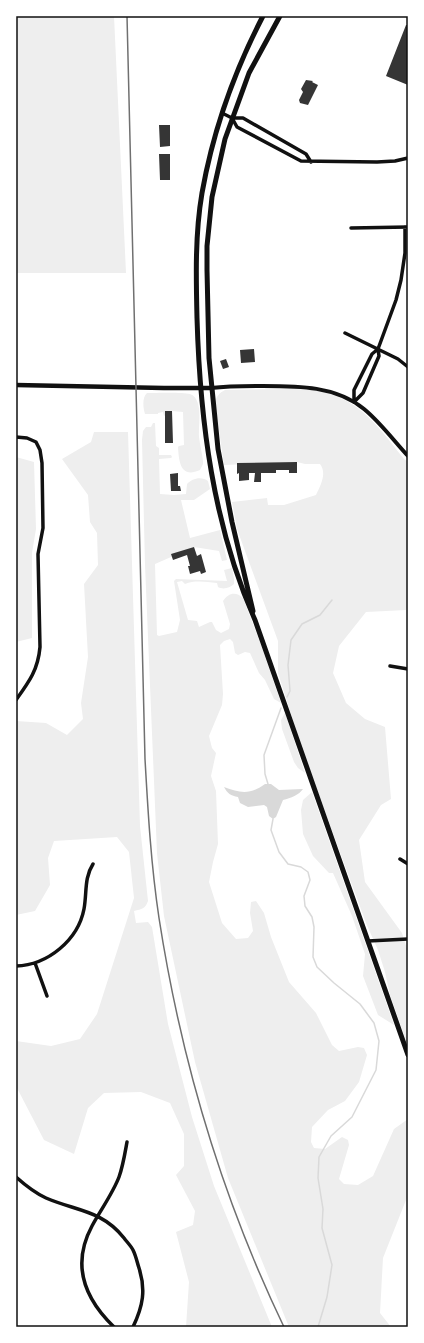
<svg xmlns="http://www.w3.org/2000/svg" width="424" height="1343" font-family="'Varela Round',sans-serif">
<style>
.green{fill:#eee}
.water{fill:#d9d9d9}
.lines{fill:none;stroke-linecap:round;stroke-linejoin:round}
.stream{stroke:#d9d9d9;stroke-width:1.5}
.building{fill:#353535}
.minor{stroke:#111;stroke-width:3.5}
.tertiary{stroke:#111;stroke-width:4}
.secondary{stroke:#111;stroke-width:4.5}
.primary{stroke:#111;stroke-width:5}
.rail{stroke:#707070;stroke-width:1.5}
.neatline{fill:none;stroke:#111;stroke-width:1.5}
</style>
<rect width="100%" height="100%" fill="#fff"/>
<path class="green" d="M16,16h98l12,257h-110z
M290,389c13,0 28,1 40,5 34,10 53,39 74,65l4,3v144l-2,4 -40,2 -27,34 -6,27 13,30 19,16 20,8 6,72 -10,6 -22,35 6,42 37,51 6,19v94l-18,-51 -5,-23 -7,-22 -12,-27 -64,-174 -24,-76v-32l-41,-112 -5,-27 35,-4 1,7h16l32,-10c5,-10 11,-22 4,-31h-15l-8,-2 -73,3 -9,-63c2,-6 4,-9 10,-12z
M147,393c9,0 36,-1 43,1 14,5 8,31 9,43 1,8 3,16 4,24v3l-3,6c-20,9 -21,-9 -22,-23l1,-1 5,-1 -1,-33 -11,-1 -8,5 -1,-4 -5,1v1h-13c-2,-6 -3,-17 2,-21z
M153,423h2l1,23 3,2v7h12l1,2 -1,1 -12,1 1,35 14,1 12,-1 1,-10c5,-6 15,-8 21,-3l2,8 -16,11h-13l9,38 30,-8 7,30 -5,1 -3,-10 -25,-4 -39,17 2,71 2,1 18,-4 3,-12 -6,-39 2,-2 51,2 -3,-11 8,-2 2,11v5c-4,4 -11,6 -16,3l-1,-4c-11,-1 -22,-3 -32,1l-3,-3 -5,1 11,38 9,1 2,6 11,-5h2l4,8 5,3 8,-4 1,-5 -7,-23c5,-8 13,-10 20,-3l18,47 20,58 -7,-4 -9,-19 -6,-7 -9,-20 -5,-1 -7,3 -3,-2 -2,-11 -3,-3 -6,2 -4,4 3,49 -1,11 -13,31 3,12 4,5 -5,23 5,15 2,53 -5,18 -4,20 13,41 14,16 12,-1 5,-7 -3,-18 1,-11 5,-1 8,12 7,24 18,45 27,31 16,32 7,6 19,-4 6,1 3,7 -8,27 -14,19 -17,9 -16,17 -1,15 3,6 11,1 17,-12 6,3 1,5 -10,34 5,5 14,1 15,-9 21,-47 14,-10v76l-25,63 -3,55 11,14h-102l-61,-149 -33,-116 -31,-146 -7,-63 -12,-288 -3,-125 1,-9 3,-4h5z
M94,432h34l12,394 8,75c-3,8 -6,8 -14,10l2,12 12,-1 4,5 16,97 24,93 22,69 58,141h-86l3,-45 -13,-50 17,-7 2,-14 -19,-36 8,-9v-32l-14,-31 -29,-11 -37,1 -16,15 -14,46 -30,-14 -27,-52 -1,-10v-37l35,5 29,-7 17,-25 37,-116 -5,-46 -12,-15 -63,4 -6,17 2,27 -15,26 -19,4v-194l30,2 21,12 16,-16 -2,-16 7,-46 -4,-73 14,-19 -1,-32 -7,-11 -2,-27 -26,-36 29,-17z
M16,457l18,5 2,67 -4,24v85l-16,4z
M285,713l20,60 -7,-5 -4,-6 -12,-33 -1,-9z
M312,792l82,233 -16,-10 -15,-39 2,-22 -13,-38 -19,-43h-4l-16,-17 -10,-22 -2,-24 2,-10z"/>
<path class="water" d="M265,784h6l8,6 24,-1c-4,6 -12,9 -20,11l-7,17 -3,2 -4,-3 -2,-9 -3,-2 -16,2 -8,-4 -2,-6c-7,-1 -11,-4 -14,-10 16,6 26,8 41,-3z"/>
<g class="lines">
<path class="stream" d="M287,697l3,-6 -2,-26 3,-25 11,-16 18,-9 12,-15
M268,784l-3,-10 -1,-19 17,-47
M273,819l-2,11 8,22 9,12 13,3 7,5 2,8 -6,16 1,10 7,11 2,10 -1,30 4,10 17,16 26,21 14,19 5,18 -3,29 -24,47 -21,19 -12,21 -1,21 5,31 -1,19 10,37 -5,32 -9,30"/>
</g>
<path class="building" d="M406,25h2v60l-22,-9z
M306,80l7,1 -1,1 6,3 -10,20 -8,-2 -1,-3 4,-8 -2,-3z
M159,125h11v21l-10,1z
M159,154h11v26h-10z
M254,349l1,13 -14,1 -1,-13z
M226,359l3,8 -6,2 -3,-8z
M165,411h7l1,32h-8z
M297,462v11h-8v-3h-13v3h-15v9h-7l1,-9h-6v7l-10,1v-8l-2,1v-11z
M178,473v13h2l1,5h-10l-1,-17z
M194,547l3,9 4,-2 5,18 -5,2 -1,-3 -10,3 -2,-8h2l-3,-11 -14,5 -2,-6z"/>
<g class="lines">
<path class="minor" d="M222,113l10,5 5,9 64,34 76,1 18,-1 13,-3
M232,118h11l63,36 5,8
M351,228l57,-1
M345,333l53,26 10,8
M354,401v-11l18,-36 6,-5
M354,402l9,-9 16,-37 -1,-7 18,-49 5,-20 4,-27v-26
M16,437l11,1 9,4 4,8 2,13 1,65 -5,26 2,93c-2,23 -11,35 -24,53
M390,666l18,3
M400,859l8,5
M368,941l40,-2
M35,963l12,33
M16,966c32,-1 62,-26 68,-57 3,-16 0,-31 9,-45
M16,1177c9,8 19,16 30,21 30,13 56,12 78,40 3,4 7,8 9,12 3,6 4,12 6,18 7,22 4,38 -6,59
M114,1327c-30,-29 -43,-62 -22,-101 8,-15 21,-33 27,-49 4,-11 6,-24 8,-35"/>
<path class="tertiary" d="M211,388c18,-2 35,-2 52,-2 36,0 73,0 101,23 16,13 30,32 44,47"/>
<path class="secondary" d="M16,385l148,3h47"/>
<path class="primary" d="M263,16c-29,56 -50,115 -61,177 -7,41 -6,83 -5,125 3,103 16,207 58,302l153,435
M253,611l-21,-89 -14,-73 -9,-91 -2,-88v-24l5,-49 13,-58 24,-66 31,-57"/>
<path class="rail" d="M127,16l18,743c3,53 6,106 14,159 22,142 63,280 125,409"/>
</g>
<rect width="424" height="1343" fill="none" stroke="#ffffff" stroke-width="34"/>
<rect x="17" y="17" width="390" height="1309" class="neatline"/>
</svg>
